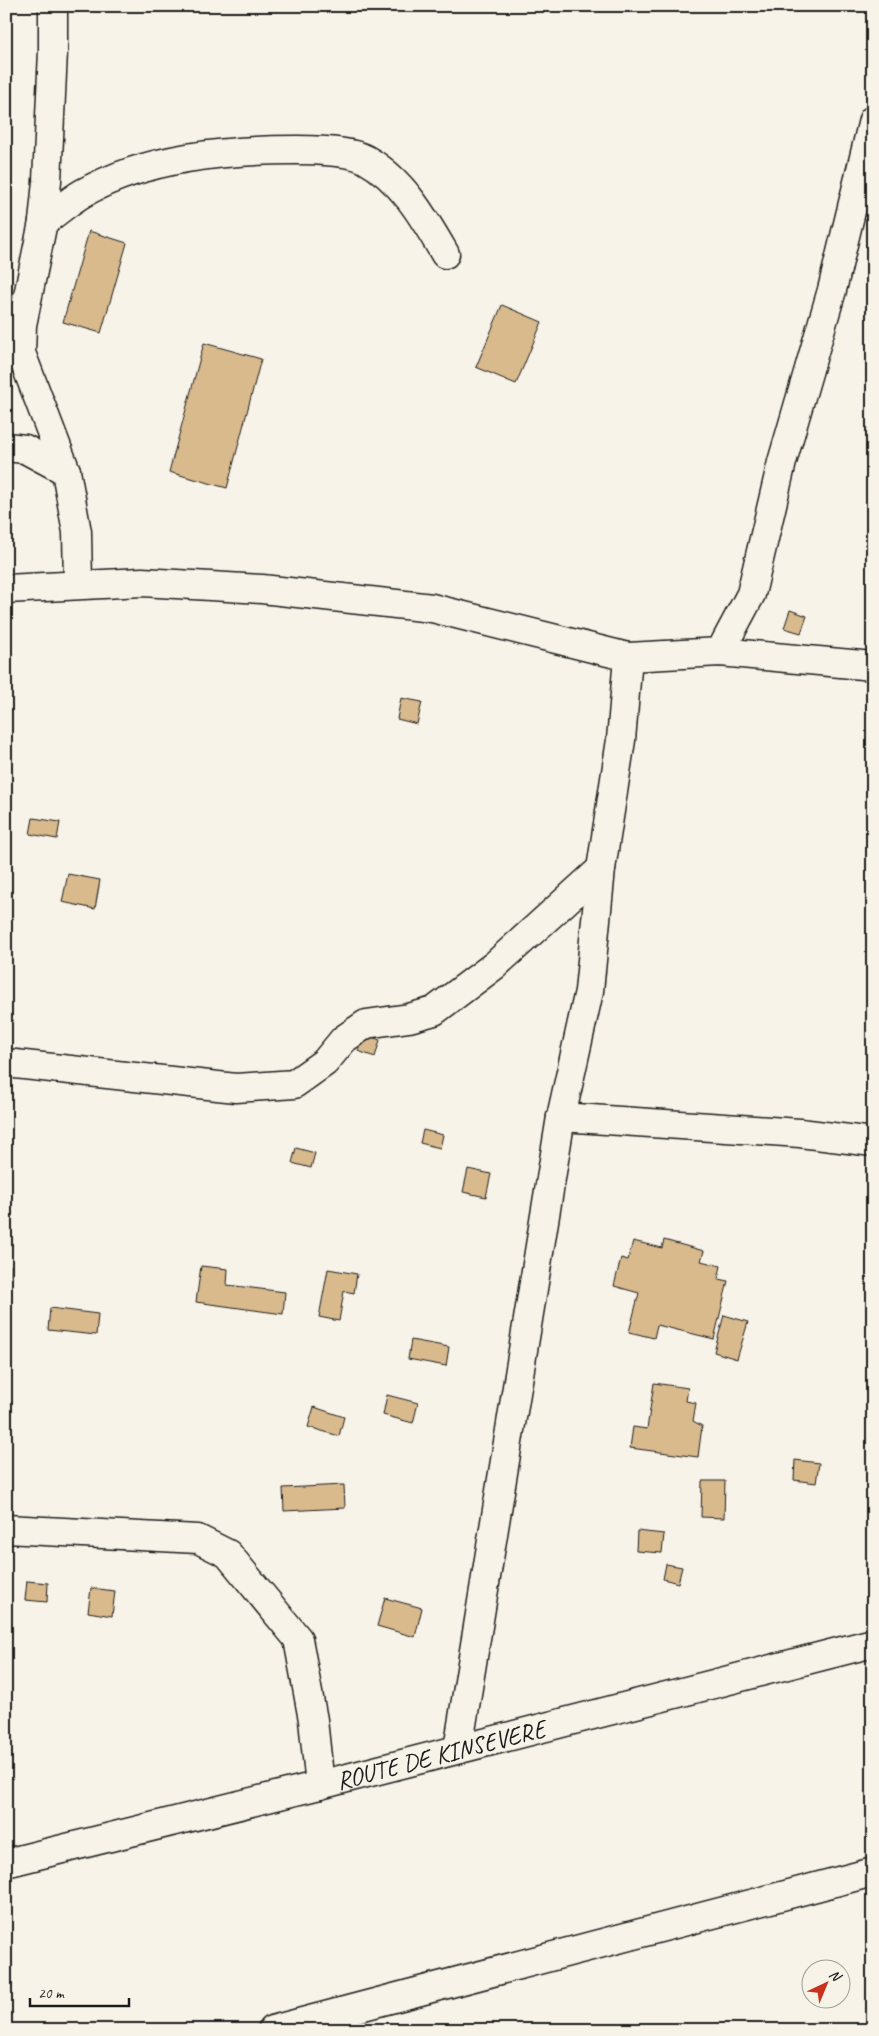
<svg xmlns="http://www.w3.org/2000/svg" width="879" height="2036" font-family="Caveat,sans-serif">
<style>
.building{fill:#d9ba8d;stroke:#1c1c1c}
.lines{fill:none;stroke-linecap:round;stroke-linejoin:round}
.minor-casing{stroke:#1c1c1c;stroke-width:31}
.minor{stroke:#f7f3e8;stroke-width:28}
.labels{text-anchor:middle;stroke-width:4.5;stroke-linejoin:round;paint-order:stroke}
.street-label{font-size:25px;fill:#1c1c1c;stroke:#f7f3e8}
</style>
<rect width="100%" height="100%" fill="#f7f3e8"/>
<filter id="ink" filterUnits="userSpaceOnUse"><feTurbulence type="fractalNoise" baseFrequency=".02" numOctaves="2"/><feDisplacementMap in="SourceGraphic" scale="10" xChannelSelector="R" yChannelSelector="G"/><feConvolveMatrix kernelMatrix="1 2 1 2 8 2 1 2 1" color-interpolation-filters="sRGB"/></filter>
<g filter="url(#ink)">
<path class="building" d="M89,231l38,12 -26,90 -38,-11z
M502,305l40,17 -26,62 -40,-17z
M204,343l57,16 -34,129 -58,-16z
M790,610l17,6 -6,17 -17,-5z
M401,698l21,4 -5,22 -20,-5z
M33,818l27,4 -3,17 -27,-5z
M68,874l32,6 -5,29 -33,-7z
M364,1034l16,6 -5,17 -17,-6z
M423,1130l20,5 -3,13 -20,-5z
M296,1148l19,5 -4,15 -19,-5z
M468,1169l23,5 -5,23 -23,-5z
M664,1240l40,11 -3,10 20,5 -3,13 10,2 -14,58 -57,-14 -3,13 -25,-6 10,-39 -25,-7 7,-28 7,2 5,-19 29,7z
M6,1265l5,1 -2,24h-3z
M201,1266l27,3 -1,16 58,7 -2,22 -87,-12z
M328,1269l29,5 -3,19 -10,-2 -5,30 -20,-4z
M50,1308l48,6 -2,21 -48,-5z
M724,1315l24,7 -11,37 -23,-7z
M411,1340l38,7 -3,19 -38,-7z
M654,1383l34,5 -2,13 10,2 -3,18 9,5 -4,31 -68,-9 3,-21 14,2z
M387,1395l31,8 -5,20 -30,-8z
M314,1407l30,10 -5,19 -31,-9z
M795,1460l24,3 -3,20 -22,-3z
M702,1481h23l-1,37 -23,-1z
M344,1485l1,23 -61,3 -1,-23z
M637,1531l27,3 -2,19 -26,-2z
M666,1564l16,3 -4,16 -15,-4z
M27,1581l21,2 -1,19 -22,-2z
M91,1588l24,3 -3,25 -24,-4z
M385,1598l37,10 -7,29 -38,-11z"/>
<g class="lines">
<g class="minor-casing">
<g id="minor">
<path d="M53,6v45l-6,130 -4,41 -21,103 -1,28 45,118 11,61 1,52"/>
<path d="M43,222c13,-9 26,-21 40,-29 64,-36 142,-43 214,-43 16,0 54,1 68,9 38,21 59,59 80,95"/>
<path d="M6,447l19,2 41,22"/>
<path d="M6,589l136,-7 120,7 170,19 196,49 92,-5 153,14"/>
<path d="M720,652l31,-58 31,-132 50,-172 41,-170"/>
<path d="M6,1063l230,25 58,-4 31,-22 19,-23 22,-15 43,-6 25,-7 61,-46 106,-96"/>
<path d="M561,1117l239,16 73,9"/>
<path d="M6,1529l192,10 30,15 70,85 15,81 7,65"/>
<path d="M458,1749l103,-632 28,-126 12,-122 20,-129 7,-83"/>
<path id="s1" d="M6,1863l314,-78 553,-142"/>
<path d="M272,2030l601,-158"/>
</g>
</g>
<use href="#minor" class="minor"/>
</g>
</g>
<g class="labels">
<g class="street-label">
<text dy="9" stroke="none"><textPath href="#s1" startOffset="448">ROUTE DE KINSEVERE</textPath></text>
</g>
</g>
<rect width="879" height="2036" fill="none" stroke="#f7f3e8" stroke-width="25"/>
<rect x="12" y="12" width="854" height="2011" fill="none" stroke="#1c1c1c" stroke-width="2" filter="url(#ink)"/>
<g transform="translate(826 1984) rotate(44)"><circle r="24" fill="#f7f3e8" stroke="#9f9d96"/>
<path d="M0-4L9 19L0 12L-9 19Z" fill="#c8321e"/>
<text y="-8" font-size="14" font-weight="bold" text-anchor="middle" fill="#1c1c1c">N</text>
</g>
<path d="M30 1998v8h99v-8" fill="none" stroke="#1c1c1c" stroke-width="2.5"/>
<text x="38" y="1998" font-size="15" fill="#1c1c1c" stroke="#f7f3e8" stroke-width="4" paint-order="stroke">20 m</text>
</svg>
